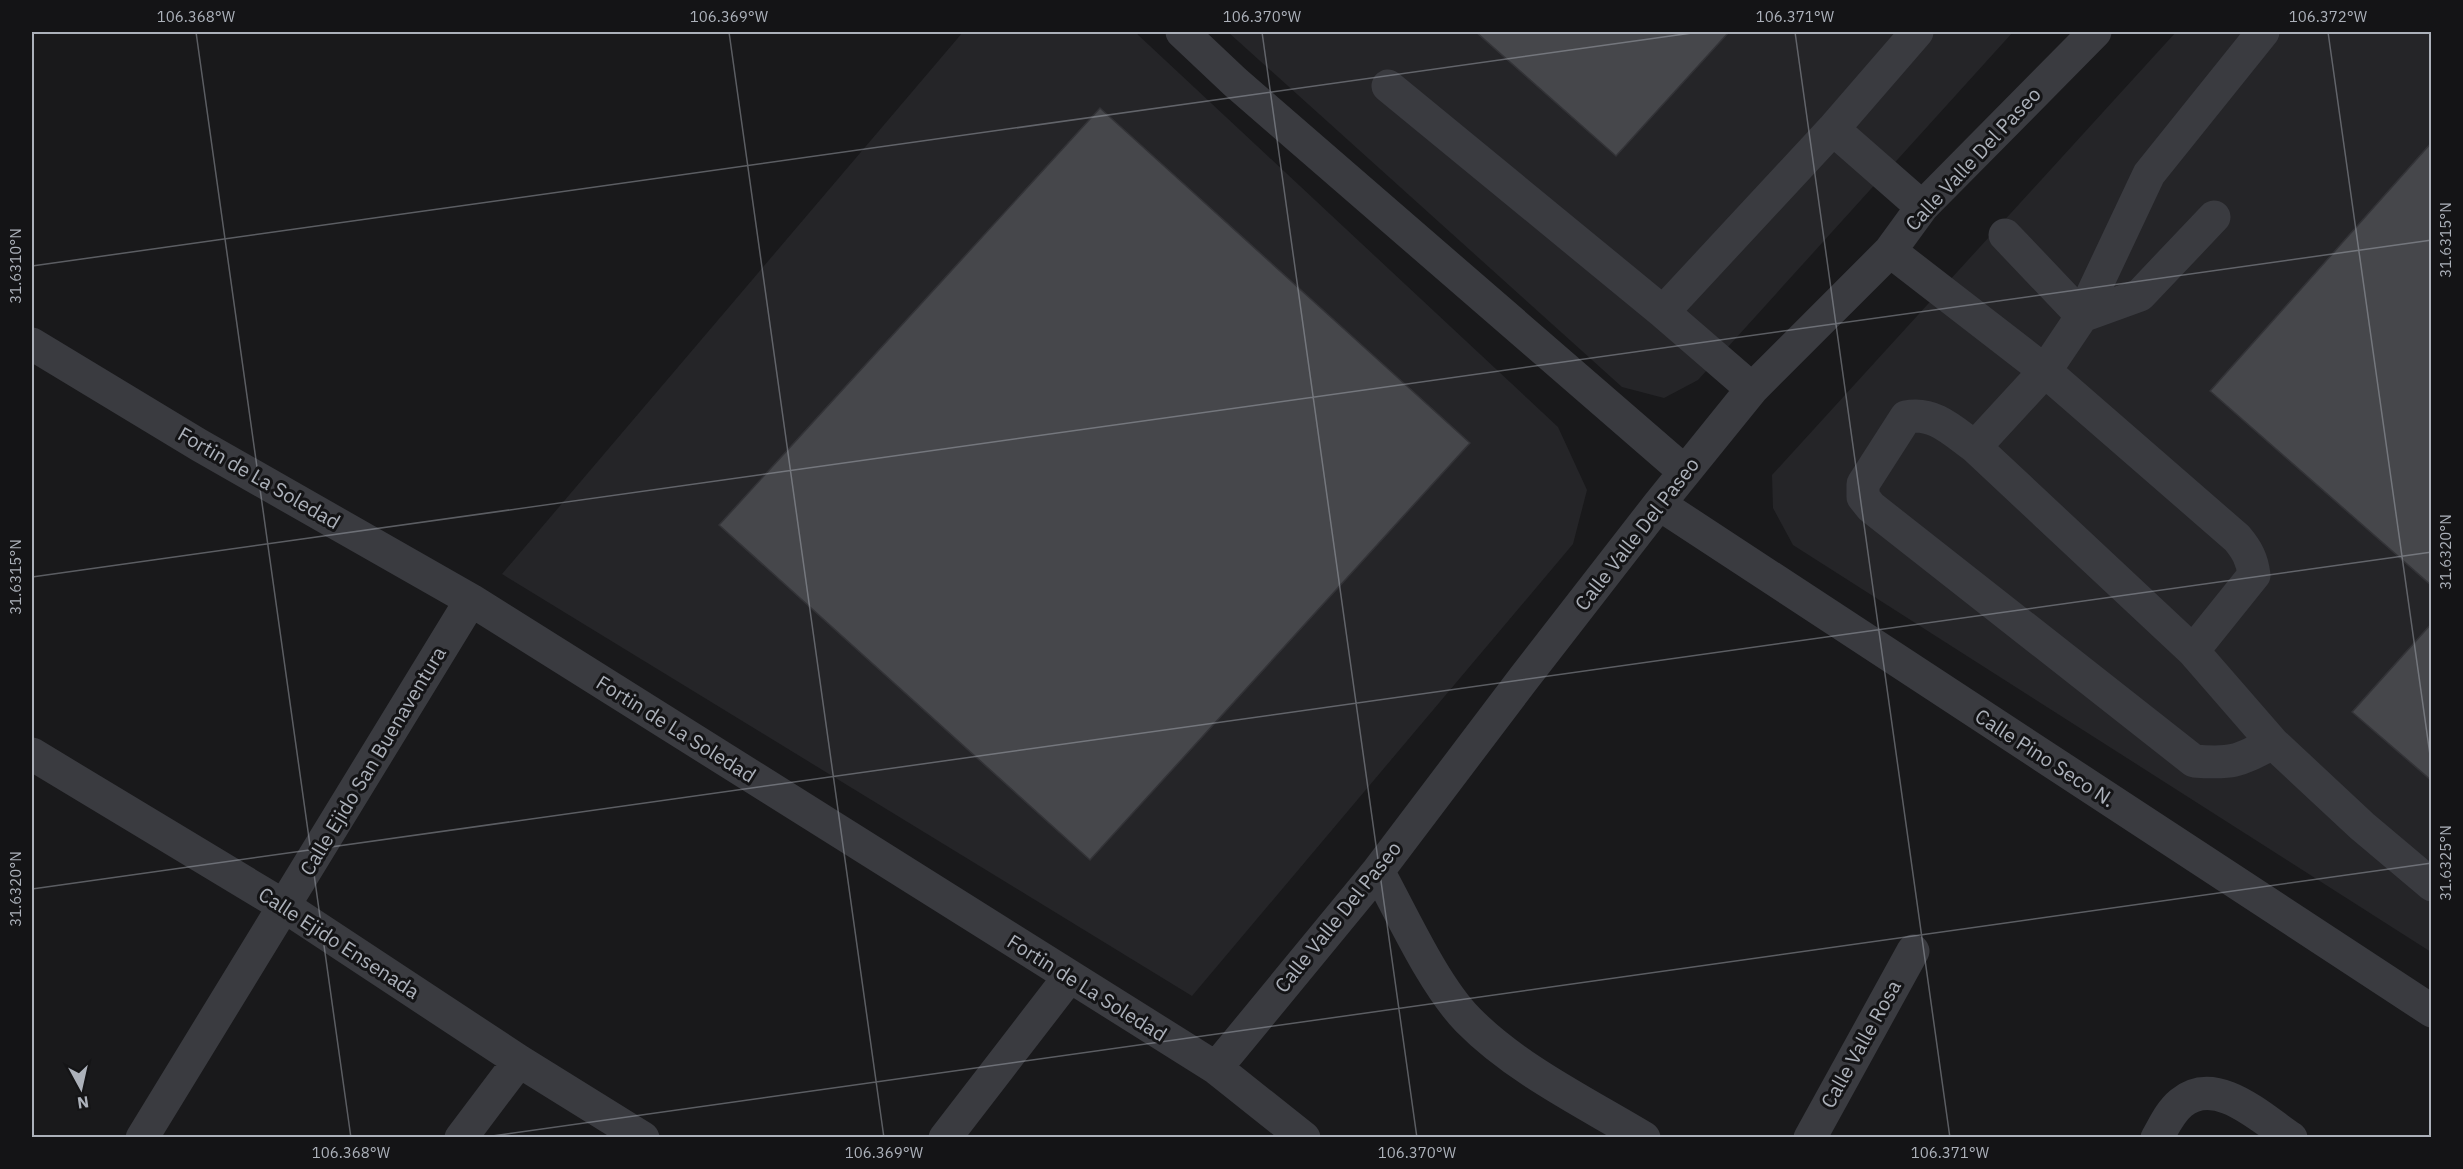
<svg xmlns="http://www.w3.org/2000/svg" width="2463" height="1169" font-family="'IBM Plex Sans',sans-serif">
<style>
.built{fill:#252528}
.building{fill:#46474b;stroke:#333337;stroke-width:1.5}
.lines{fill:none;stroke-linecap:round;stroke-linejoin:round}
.minor{stroke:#3a3b40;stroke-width:33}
.ticks{fill:none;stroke:#acb1ba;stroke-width:1.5;stroke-opacity:0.45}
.labels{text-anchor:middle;stroke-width:6;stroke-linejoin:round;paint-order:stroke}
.street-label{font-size:20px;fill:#acb1ba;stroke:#141416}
.neatline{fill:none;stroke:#acb1ba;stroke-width:2}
.ticks-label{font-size:15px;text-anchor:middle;fill:#acb1ba}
</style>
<rect width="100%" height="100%" fill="#19191b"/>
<path class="built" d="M963,32h172l423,395 29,63 -14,54 -381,452 -690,-422z
M1228,32h785l-315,348 -34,18 -42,-11z
M2176,32h255v920l-638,-407 -20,-37 -1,-33z"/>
<path class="building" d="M1476,32h253l-113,124z
M1100,108l370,335 -380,417 -371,-335z
M2432,142v444l-222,-195z
M2432,623v158l-80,-69z"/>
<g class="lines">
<path class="minor" d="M1182,32l53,50 450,390
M2263,32l-114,142 -67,142 -37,55 -70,76 218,204 80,92 89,83 70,59
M1388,86l275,226 89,77
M1833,129l89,78
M2005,235l77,81 58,-21 74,-78
M1890,251l155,120 192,167c10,12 15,21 17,37l-61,76
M1663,312l170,-183 84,-97
M32,344l167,101 272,155 745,468 88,70
M1975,447c-21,-15 -41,-36 -69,-30l-43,67v13l8,10 323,254c40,3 44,0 79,-18
M1659,504l773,507
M32,754l252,152 235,155 124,77
M1378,871c25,45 55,113 90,149 48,49 118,83 176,118
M1216,1068l162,-197 146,-193 135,-174 93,-115 138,-138 32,-44 173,-175
M142,1138l329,-538
M461,1138l58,-77
M945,1138l124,-161
M1810,1138l103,-187
M2157,1138c7,-12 13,-26 24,-35 35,-29 80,15 110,35"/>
</g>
<path class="ticks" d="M196,32l155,1106M729,32l155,1106M1262,32l155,1106M1795,32l155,1106M2328,32l104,737M32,266l1667,-234M32,577l2400,-337M32,889l2400,-337M478,1138l1954,-275"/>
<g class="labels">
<g class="street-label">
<text transform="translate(1973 159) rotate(-47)" y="7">Calle Valle Del Paseo</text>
<text transform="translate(259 478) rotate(30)" y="7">Fortin de La Soledad</text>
<text transform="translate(1637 534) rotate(-52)" y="7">Calle Valle Del Paseo</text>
<text transform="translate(676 729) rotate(32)" y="7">Fortin de La Soledad</text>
<text transform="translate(2045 758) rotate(33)" y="7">Calle Pino Seco N.</text>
<text transform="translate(373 761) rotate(-59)" y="7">Calle Ejido San Buenaventura</text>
<text transform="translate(1338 917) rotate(-51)" y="7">Calle Valle Del Paseo</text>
<text transform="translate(339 943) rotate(33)" y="7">Calle Ejido Ensenada</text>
<text transform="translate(1087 988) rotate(32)" y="7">Fortin de La Soledad</text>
<text transform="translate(1861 1044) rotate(-61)" y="7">Calle Valle Rosa</text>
</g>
</g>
<rect width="2463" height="1169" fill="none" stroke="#141416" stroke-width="66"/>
<g transform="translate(81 1088) rotate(172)" stroke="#141416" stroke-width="4.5" paint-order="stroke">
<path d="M0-4.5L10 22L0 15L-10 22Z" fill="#acb1ba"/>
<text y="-9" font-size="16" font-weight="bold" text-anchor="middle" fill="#acb1ba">N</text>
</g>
<rect x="33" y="33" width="2397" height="1103" class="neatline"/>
<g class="ticks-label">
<text x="196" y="22">106.368°W</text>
<text x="729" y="22">106.369°W</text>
<text x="1262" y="22">106.370°W</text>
<text x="1795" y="22">106.371°W</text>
<text x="2328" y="22">106.372°W</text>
<text transform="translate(2446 240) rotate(-90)" y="5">31.6315°N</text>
<text transform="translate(16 266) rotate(-90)" y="5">31.6310°N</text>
<text transform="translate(2446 552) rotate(-90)" y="5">31.6320°N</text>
<text transform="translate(16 577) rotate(-90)" y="5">31.6315°N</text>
<text transform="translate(2446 863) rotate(-90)" y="5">31.6325°N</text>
<text transform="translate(16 889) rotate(-90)" y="5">31.6320°N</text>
<text x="351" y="1158">106.368°W</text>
<text x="884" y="1158">106.369°W</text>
<text x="1417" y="1158">106.370°W</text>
<text x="1950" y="1158">106.371°W</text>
</g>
</svg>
